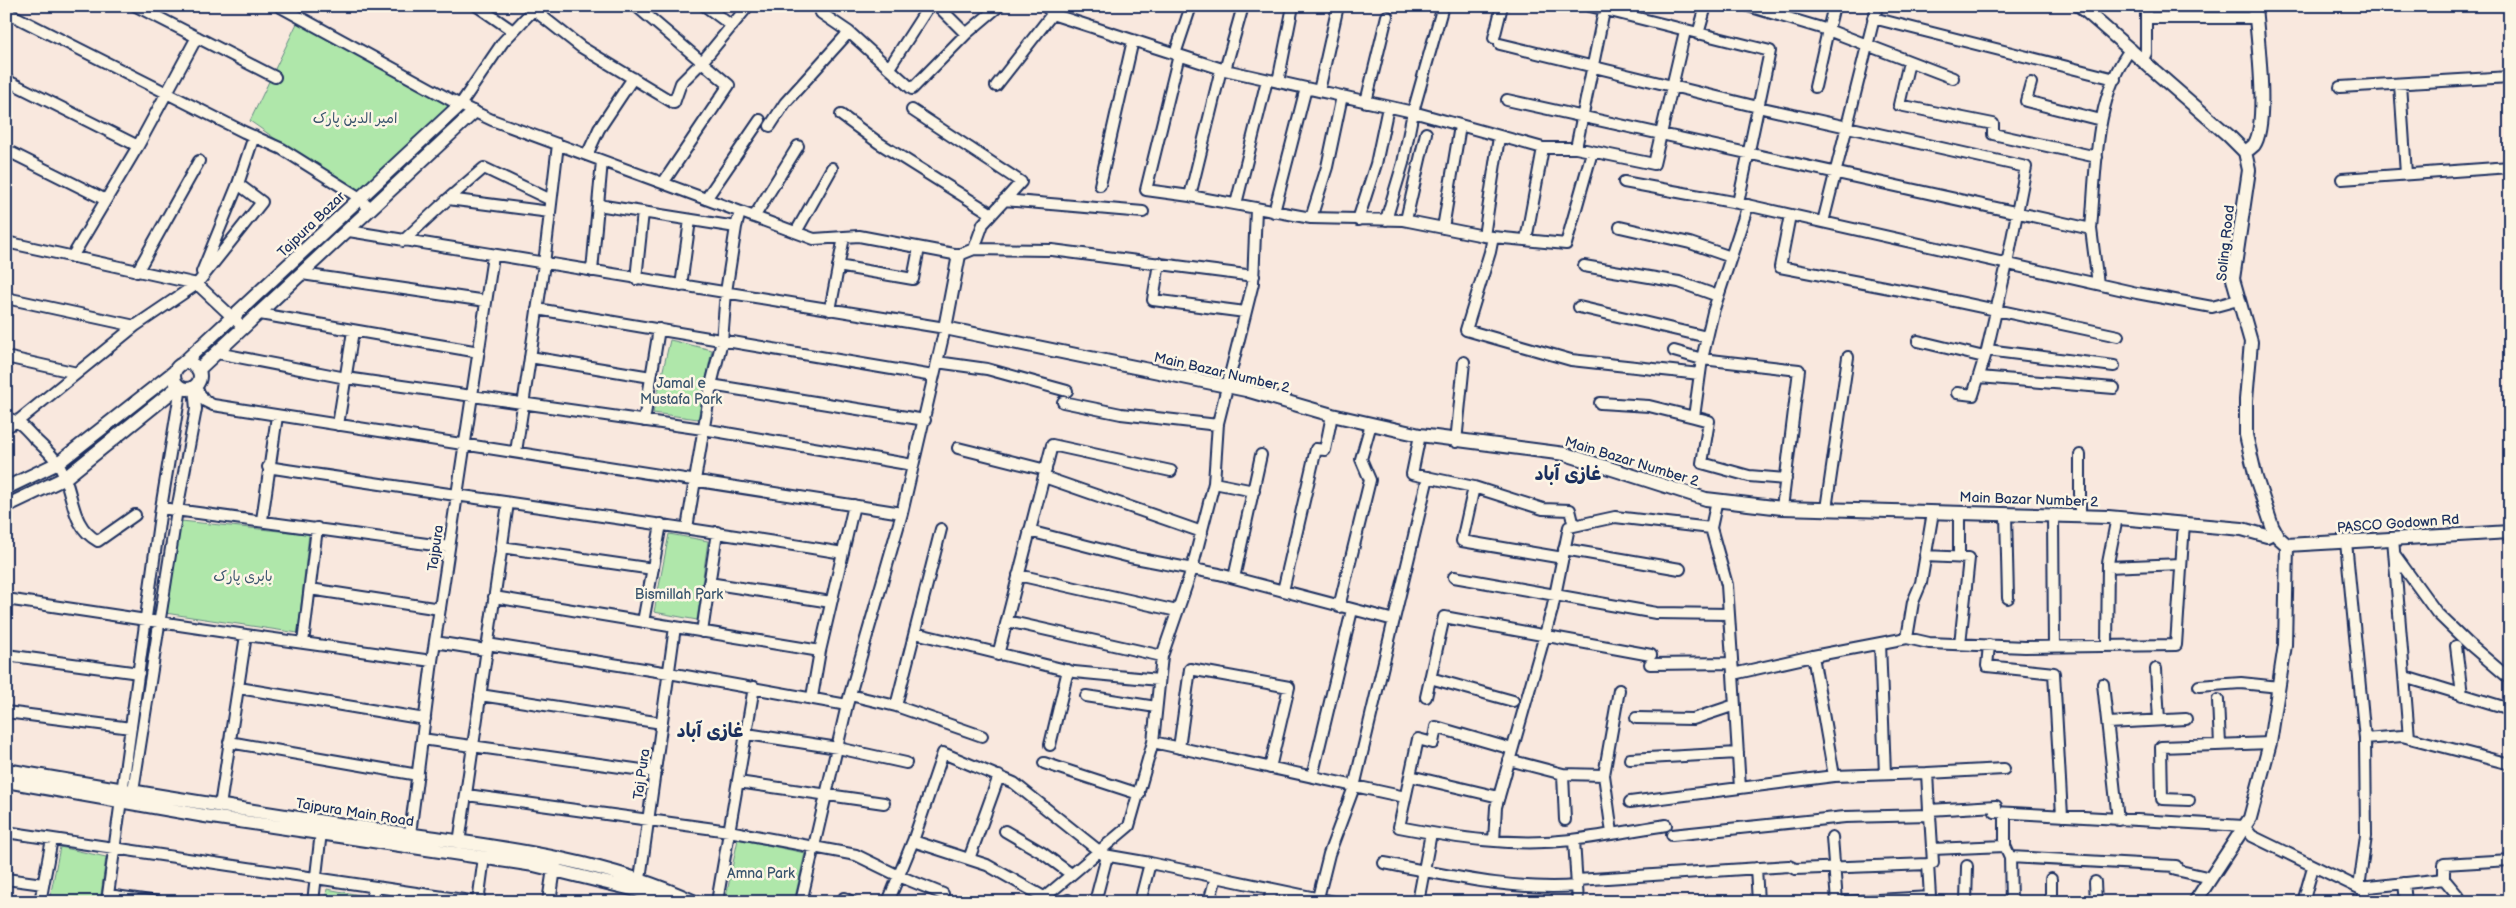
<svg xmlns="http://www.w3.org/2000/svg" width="2516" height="908" font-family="'Balsamiq Sans','Playpen Sans Arabic',sans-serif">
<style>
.park{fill:#afe7aa;stroke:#658b84}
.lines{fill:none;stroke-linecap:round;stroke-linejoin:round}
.minor-casing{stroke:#1b2f5e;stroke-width:14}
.tertiary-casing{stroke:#1b2f5e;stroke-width:16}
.minor{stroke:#fcf5e5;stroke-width:10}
.tertiary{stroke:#fcf5e5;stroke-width:12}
.labels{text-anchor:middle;stroke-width:5;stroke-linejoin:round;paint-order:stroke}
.park-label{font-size:14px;fill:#39546d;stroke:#fcf5e5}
.street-label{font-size:14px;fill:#1b2f5e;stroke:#fcf5e5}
.district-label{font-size:19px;font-weight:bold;fill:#1b2f5e;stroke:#fcf5e5}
</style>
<rect width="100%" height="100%" fill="#f9e8de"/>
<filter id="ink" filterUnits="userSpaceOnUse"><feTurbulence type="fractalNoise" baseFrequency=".02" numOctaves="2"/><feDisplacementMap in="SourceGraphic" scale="10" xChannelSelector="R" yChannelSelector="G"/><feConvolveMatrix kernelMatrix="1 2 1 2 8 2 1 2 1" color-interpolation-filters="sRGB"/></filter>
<g filter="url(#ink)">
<path class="park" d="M300,17l160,88 -100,93 -110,-77z
M670,340l42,10 -14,69 -45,-6z
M181,521l128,13 -11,99 -133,-20z
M669,534l39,7 -11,79 -43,-8z
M738,839l67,14 -11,49h-69z
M60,847l46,10 -6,45h-51z
M327,889l38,7 -1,6h-39z"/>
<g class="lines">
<g class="minor-casing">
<path id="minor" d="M136,6l139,71
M279,6l181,99 32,15 322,119 45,-3 100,19 15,-6 78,1 202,26
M477,6l36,25
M636,6l93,79 -66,98
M705,6l27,20
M825,6l-4,7 28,19 63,57 54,-55 -28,-28
M1045,6l10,9 170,55 188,42 130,36h33l78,16 31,-133
M1590,6l180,45 -32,152 399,90 75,14 26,-7
M1748,6l80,24 6,-24
M534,10l47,37 93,56 7,-20 21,-21 46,-56
M6,12l238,120 38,17 78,49 9,11
M1873,18l242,61
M2146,18h110
M966,34l33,-28
M1698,34l8,-28
M1494,38l8,-32
M1500,44l258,63 268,60 -19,97 -20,86 127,16
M1175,54l16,-48
M1179,55l-33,135 44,6 121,22 92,2 81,16
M2143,59l3,-6v-47
M1909,62l-10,43 94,19v10l104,23
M889,68l40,-62
M1225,70l18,-64
M6,80l132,66
M1278,82l15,-76
M2031,83l-5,18 75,19
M2400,84l6,90
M996,86l57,-73
M1815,87l13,-57 125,48
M2340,87l170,-10
M1319,91l19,-85
M1507,100l584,129 7,55
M1366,102l21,-86
M460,105l43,-63 34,-36
M912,110l109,72 -38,42 -9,25
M841,115l38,28 113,71
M770,126l15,-23 64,-71
M1499,137l-15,99 9,1 -3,15 -24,78 105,30 129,14
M1576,148l28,-137
M6,150l100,50
M587,155l12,-26 34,-51
M2342,179l168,-12
M1624,182l114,21
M1100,185l33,-145
M1190,196l31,-127
M448,199l36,-31 67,32
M706,199l54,-79
M1004,200l139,12
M1236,204l31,-124
M598,205l138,22
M1748,205l-35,107 -11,47 -8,58 15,4 -7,42 47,13 37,3
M1274,212l32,-124
M1790,215l-10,52 141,27 197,42
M754,217l44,-71
M1311,218l16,-51 15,-71
M1358,220l18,-56 12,-57
M1386,220l17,-57 10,-51 30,-106
M1406,220l20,-87
M1823,222l54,-216
M1620,227l70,16 41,14
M1443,228l17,-102
M2091,229c5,-57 3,-134 40,-180
M349,231l596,97 -43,185 -55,192 -46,197
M796,232l36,-64
M1493,237l73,7 26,-92
M1526,240l17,-92
M403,241l45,-42 102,13
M6,242l191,42 47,44
M72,257l66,-111 59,-109
M1159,263l-6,37 92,12
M838,266l75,13 6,-31
M1584,266l95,16 39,14
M592,271l10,-110
M137,272l62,-111
M202,272l36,-88 16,-48
M302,274l184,27
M636,279l7,-67
M681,286l9,-66
M6,298l129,28
M1579,307l128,30
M537,309l396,67
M830,310l14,-73
M260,314l219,38
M1918,341l66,16
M1674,351l28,8 97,11 -17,138
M217,353l129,25 357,51 210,36
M6,357l71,16
M530,357l121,20
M937,362l50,7 80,22
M1979,377l135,11
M711,385l214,35
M194,386l11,15 8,4 689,108
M1957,393l16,2 13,-42
M1063,402l58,12 97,11
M1600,403l49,3 45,11
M6,418c14,3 19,10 28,20 8,8 18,16 24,26 17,25 10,61 40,77l37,-26
M644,421l15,-92
M338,425l15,-94
M6,427l12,-6 117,-95 62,-42 65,-82 -24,-18
M1420,435l-8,39 62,13
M1456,442l8,-80
M958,448l88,22
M516,452l28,-188 14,-120
M2080,455v61
M268,467c191,30 383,54 575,86
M1044,477l158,55
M1214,483l40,8
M161,508l288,39
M1826,509l22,-152
M1933,512l-12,71 -8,19 -6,36 22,5 96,4 151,-2 8,-122
M1959,512v45
M2006,514l2,84
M2053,515l1,131
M262,520l15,-104
M687,528l24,-143 11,-44 4,-49 10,-65 4,-15
M1711,528l16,57 6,89 80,-18
M1029,531l101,26 89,17 175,46
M2393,538l16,200
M2346,542l19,197 1,97 -7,52
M501,547l152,22
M1564,549l116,20
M2395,555l42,58 32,31 41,35
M1925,556l44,2 -9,86
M1563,558l-101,-17 12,-54 69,22 27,1 4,16
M2108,567l73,-3
M1018,575l159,36
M1454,577l202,36 73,1
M1234,578l27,-123
M709,583l122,19
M310,589l130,20
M1283,591l33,-142 9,1 7,-35
M494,597l326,54
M6,599l240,36 186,26
M1339,607l31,-127 -9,-21 10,-35
M1007,621l155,35
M643,622l18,-98
M702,632l15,-100
M915,633l159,39 85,8
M435,642l51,8
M303,643l14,-115
M1880,643l5,131
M487,644l182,29 178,32
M1989,645l-2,21 67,7 8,143
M2107,646l1,-83 9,-46
M2456,646l6,49
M6,655l133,18
M998,655l54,-210 119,26
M1650,664l82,-1
M2156,669l3,51
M1733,674l7,114
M2405,677l105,32
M1430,678l83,23
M2103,684l15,136
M2199,686l42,-3 38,4
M239,688l186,31
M480,695l182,28
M850,695l46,11 45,-177
M1086,696l70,11
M812,697l8,-46 34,-146
M1426,697l18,-80 207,38
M2218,700l2,45
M896,706l86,30
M6,712l125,16
M1636,718l57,1 42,-14
M2108,723l78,-4
M747,734l91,14 68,15
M422,739l234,33
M2365,739l37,-3 108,28
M229,742l189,33
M1153,742l252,55
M1050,745l18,-75
M1179,748l11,-79 99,18 -19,81
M1512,749l-76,-22 -3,16 -15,-4 -19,88c57,11 115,20 173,13 32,-4 63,-10 94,-15
M1630,759l108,-6
M1509,760l54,14 41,1
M1044,763l95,31
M1563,774l2,46
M1410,776l89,21
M1834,776l-21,-120 94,-18
M1312,777l40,-167
M738,782l146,21
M467,795l262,36 127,24 43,21 44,18
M132,797l45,-287 19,-101 -2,-22
M2189,800l-27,-1 -1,-52 109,-4
M1630,802l204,-26 93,-3
M220,806l26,-171
M1929,810l-2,-37 77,-4
M2005,813v33l5,11 166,9v4l35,8
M1005,831l36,21 30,22
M6,832l471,70
M1612,833l-8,-58 15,-85
M1672,835l173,-18 85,-2 -1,-5 67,-4 -1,6 249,14 8,10 107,52 85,-9v-15l66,-4
M1832,837l5,65
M1574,840l4,62
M1494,841l2,-34 56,-197 17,-83 46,-10 96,11 6,-28
M409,842l23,-181 61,-405
M459,843l49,-340
M1932,849l73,-3
M2010,857l1,45
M969,859l30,-83
M1384,863c64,12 127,28 193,23
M1756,868l2,34
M6,879l37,5
M640,879l35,-252
M2444,879l15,18 1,5
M1577,880l212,-14 6,3 133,-5
M2095,882l1,20
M2404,883l2,19
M108,895l50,7
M1044,897l-57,-32 -74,-24 30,-88 71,30 90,72 46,8
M844,898l8,4
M1068,900l3,2
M40,902l12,-63
M107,902l54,-394 20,-121
M313,902l8,-70
M372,902l1,-15
M478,902l6,-45
M717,902l37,-215
M888,902l25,-61
M1039,902l90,-76 24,-84 9,-86 30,-87 22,-86 4,-60 35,-140 3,-74
M1095,902l12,-46
M1140,902l10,-39 66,14
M1209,902l7,-25 119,25
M1269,902l3,-13
M1317,902l12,-48 25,-67 74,-310
M1418,902l13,-69
M1842,902l88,-5 -2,-33 5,-1 -3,-48
M1966,902l1,-36
M2051,902v-23
M2303,902l10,-35
M2363,902l2,-15"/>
</g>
<g class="tertiary-casing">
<path id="tertiary" d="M2080,6l149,130 16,16 4,18 -16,109 18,63 -5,58v35l10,43 16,48 6,11 9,8
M2245,152c3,-2 6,-4 9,-7 15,-22 3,-110 1,-139
M959,255l-14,73 301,62 86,25 88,20 145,19 141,45 76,9 326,9 134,12 25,7 8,-4
M174 376a13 13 0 1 1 26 0a13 13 0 1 1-26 0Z
M182,364l278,-259
M198,370l276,-258
M6,488l52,-25 116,-91
M6,506l59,-28 114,-92
M2287,545l223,-13
M6,770c122,21 244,41 366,59 107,16 223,26 323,73
M6,781l199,35 329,49 102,25 32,12
M549,902l6,-40
M2195,902l55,-84 20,-75 15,-98 2,-100"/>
</g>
<use href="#minor" class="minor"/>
<use href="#tertiary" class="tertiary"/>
</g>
</g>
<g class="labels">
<g class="park-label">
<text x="355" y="123">امیر الدین پارک</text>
<text x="681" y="388">Jamal e<tspan x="681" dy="16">Mustafa Park</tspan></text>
<text x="243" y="581">بابری پارک</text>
<text x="679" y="599">Bismillah Park</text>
<text x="761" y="878">Amna Park</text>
</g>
<g class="street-label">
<text transform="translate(311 224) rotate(-44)" y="5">Tajpura Bazar</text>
<text transform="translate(2225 243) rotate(-84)" y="5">Soling Road</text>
<text transform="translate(1222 372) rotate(13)" y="5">Main Bazar Number 2</text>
<text transform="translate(1632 461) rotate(17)" y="5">Main Bazar Number 2</text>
<text transform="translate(2029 499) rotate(2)" y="5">Main Bazar Number 2</text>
<text transform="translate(2398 523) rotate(-4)" y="5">PASCO Godown Rd</text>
<text transform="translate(435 548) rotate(-82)" y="5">Tajpura</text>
<text transform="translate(641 774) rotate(-82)" y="5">Taj Pura</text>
<text transform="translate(355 812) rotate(9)" y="5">Tajpura Main Road</text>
</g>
<g class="district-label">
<text x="1568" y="480">غازى آباد</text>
<text x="710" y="737">غازى آباد</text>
</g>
</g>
<rect width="2516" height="908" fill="none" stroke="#fcf5e5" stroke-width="25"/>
<rect x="12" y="12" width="2491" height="883" fill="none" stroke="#1b2f5e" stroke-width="2" filter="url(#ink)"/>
</svg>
